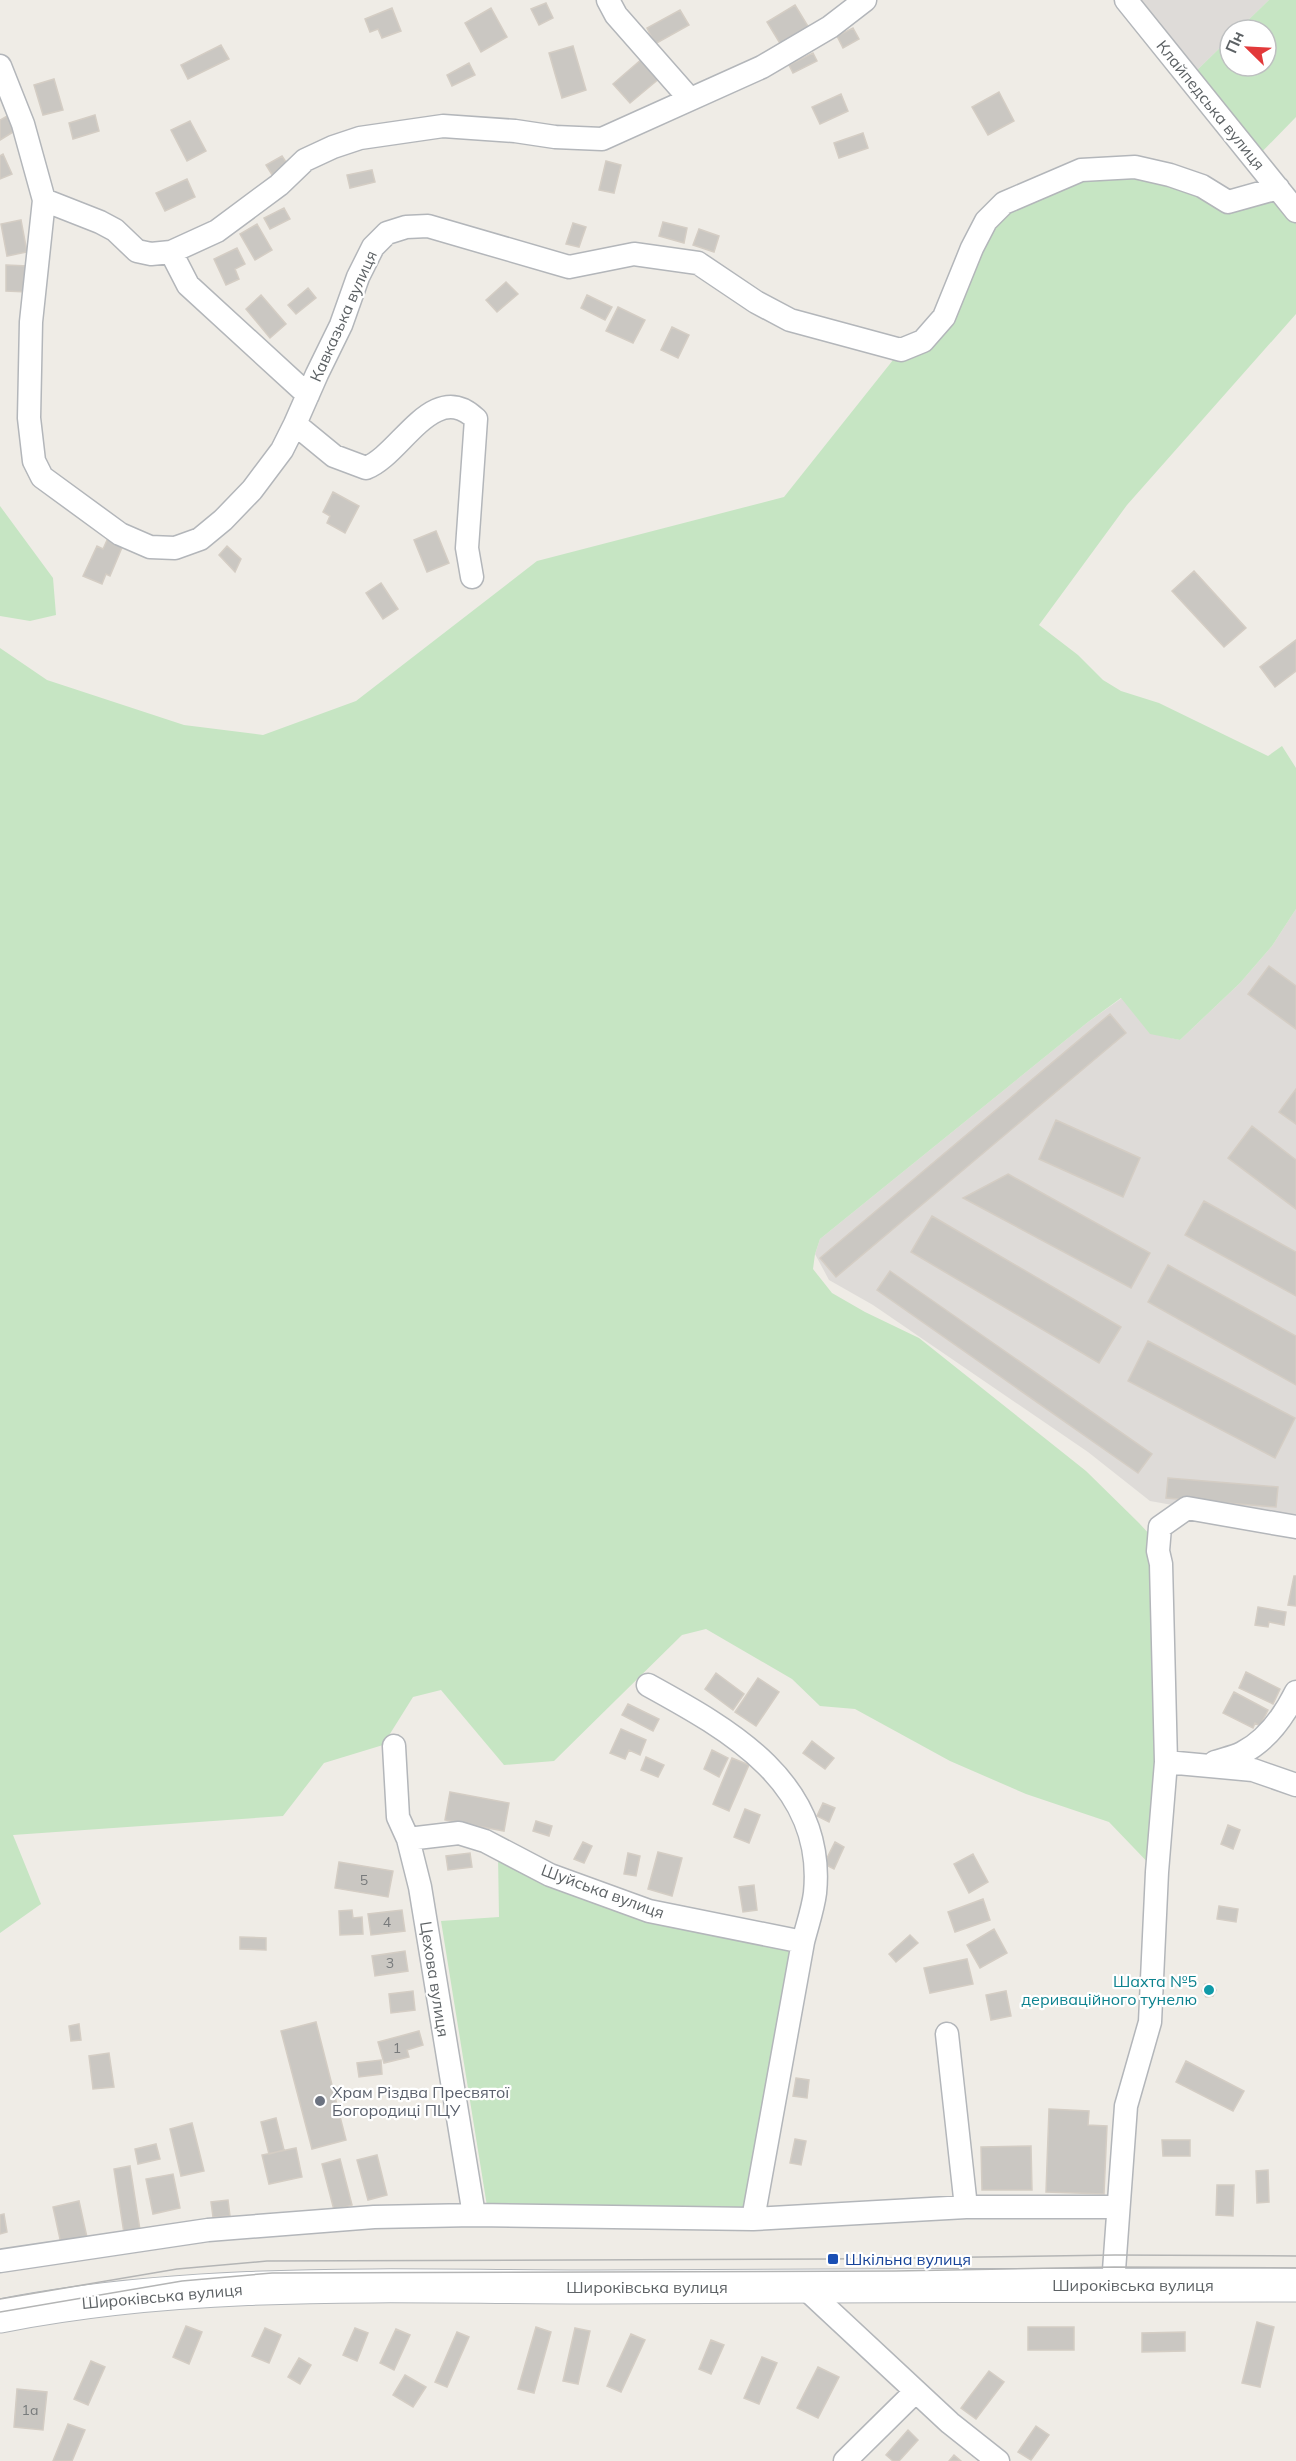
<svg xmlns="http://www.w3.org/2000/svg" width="1296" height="2461" font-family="Mulish,sans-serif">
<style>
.industrial{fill:#dedbd8}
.green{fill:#c6e5c3}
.building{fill:#cac7c2;stroke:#d4cdc4;stroke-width:1.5}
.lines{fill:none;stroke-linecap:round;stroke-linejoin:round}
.minor-casing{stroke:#b3b6ba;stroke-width:25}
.secondary-casing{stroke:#b2b6ba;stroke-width:35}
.minor{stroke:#fff;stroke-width:22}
.secondary{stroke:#fff;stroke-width:33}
.tram{stroke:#b4b5b5;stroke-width:1.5}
.culture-dot{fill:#0f9aa8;stroke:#fff;stroke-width:2}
.worship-dot{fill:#6b7280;stroke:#fff;stroke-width:2}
.transit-dot{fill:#1a4fb4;stroke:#fff;stroke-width:2}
.labels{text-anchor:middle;stroke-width:4.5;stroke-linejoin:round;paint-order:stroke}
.number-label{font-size:14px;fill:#787b7c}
.street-label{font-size:16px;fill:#5d6265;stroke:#fff}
.culture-label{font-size:16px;fill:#0d838f;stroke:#fff;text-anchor:end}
.worship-label{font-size:16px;fill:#5b616d;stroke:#fff;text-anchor:start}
.transit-label{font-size:16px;fill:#164399;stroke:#fff;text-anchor:start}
</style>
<rect width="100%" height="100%" fill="#efece6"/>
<path class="industrial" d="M1126,0h143l-31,30h-8v8l-42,41z
M1296,909v618l-146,-26 -62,-49 -215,-147 -44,-25 -14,-26 5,-15 268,-217 34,-24 28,35 30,7 60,-57 32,-37z"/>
<path class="green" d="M1269,0h27v117l-41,42 -67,-80 42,-41v28h36v-36h-28z
M1135,167l93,35 50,-14 18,23v103l-169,191 -88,120 39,30 25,25 18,11 38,12 109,53 14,-10 14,22v141l-24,37 -32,37 -60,57 -30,-6 -29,-36 -33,24 -268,217 -5,15 -2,15 19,24 33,19 54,26 167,133 53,52 12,13 7,15 -1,321 -48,-50 -83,-28 -76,-33 -95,-52 -35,-3 -28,-27 -86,-50 -24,6 -128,126 -50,4 -63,-75 -28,7 -30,48 -59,18 -41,53 -270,19 28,69 -41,29v-1285l47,32 137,45 79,10 93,-34 181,-140 247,-64 117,-147 22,-9 81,-138z
M0,506l53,72 3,37 -26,6 -30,-5z
M498,1855l296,95 -47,262 -260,-6 -46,-285 58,-4z"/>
<path class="building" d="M546,3l7,15 -14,7 -8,-16z
M795,5l14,23 -28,17 -14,-23z
M392,8l9,23 -19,7 -4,-9 -8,3 -5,-13z
M491,8l16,29 -26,15 -16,-29z
M680,10l9,15 -34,19 -8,-16z
M853,28l6,11 -16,9 -6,-12z
M221,45l8,14 -41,20 -7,-14z
M573,46l13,44 -24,8 -13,-45z
M813,53l4,8 -24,12 -4,-8z
M643,58l17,20 -30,25 -17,-19z
M469,63l6,12 -23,11 -5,-11z
M54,79l9,31 -20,5 -9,-30z
M999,92l15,29 -26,14 -16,-28z
M841,94l7,17 -28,13 -8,-17z
M9,115l9,14 -18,11v-20z
M95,115l4,16 -26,8 -4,-16z
M190,121l16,30 -19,10 -16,-31z
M863,133l5,15 -29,10 -5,-15z
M3,154l9,20 -12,5v-23z
M282,156l8,12 -16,10 -8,-13z
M606,161l15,4 -7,28 -15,-3z
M372,170l3,12 -25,6 -3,-13z
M187,179l8,18 -30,14 -9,-18z
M284,208l6,11 -20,10 -6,-11z
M21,220l6,32 -20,4 -6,-32z
M663,222l24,6 -3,15 -25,-7z
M573,223l13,4 -7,20 -13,-3z
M257,224l15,26 -17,10 -15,-26z
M699,229l20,7 -5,16 -21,-7z
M237,248l8,16 -10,5 4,10 -13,6 -12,-26z
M6,265l22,1 -1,26 -21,-1z
M506,282l12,12 -21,18 -11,-12z
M308,288l8,10 -20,16 -8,-9z
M261,295l25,29 -16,14 -24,-29z
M587,295l25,12 -7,13 -24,-12z
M618,307l27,13 -12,23 -27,-12z
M672,327l17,8 -11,23 -17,-8z
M333,492l26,14 -14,27 -18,-10 3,-7 -7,-4z
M436,531l13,32 -22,9 -13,-32z
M108,538l15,7 -13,31 -4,-2 -4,10 -19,-8 14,-30 6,3z
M227,546l14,13 -6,13 -16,-17z
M1194,571l52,57 -22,19 -52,-56z
M381,583l17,26 -15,10 -17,-26z
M1296,640v31l-21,16 -15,-20z
M1269,966l27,20v43l-48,-35z
M1110,1014l16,19 -290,244 -16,-19z
M1296,1089v35l-17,-12z
M1056,1120l84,38 -17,39 -84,-38z
M1252,1126l44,34v49l-68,-51z
M1008,1174l142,79 -19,35 -168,-90z
M1204,1201l92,51v44l-111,-61z
M932,1216l189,111 -22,36 -188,-111z
M1168,1265l128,71v49l-148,-83z
M890,1271l262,183 -14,19 -261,-183z
M1148,1341l147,77 -20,40 -147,-77z
M1168,1478l110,9 -2,20 -110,-9z
M1294,1576h2v30l-8,-1z
M1258,1607l28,5 -2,13 -15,-3 -1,5 -13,-2z
M1246,1672l34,17 -7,15 -34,-16z
M716,1673l28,21 -11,16 -28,-21z
M758,1678l21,14 -23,34 -21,-14z
M1234,1692l34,18 -8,16 -5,-3 -2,5 -30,-15z
M628,1704l31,15 -6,12 -31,-16z
M621,1729l25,11 -6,15 -11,-5 -4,9 -15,-6z
M812,1741l22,17 -9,11 -22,-16z
M712,1750l16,8 -9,19 -15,-8z
M646,1757l18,8 -6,12 -17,-7z
M732,1758l17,7 -20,46 -16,-7z
M450,1792l59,11 -5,28 -59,-11z
M823,1803l12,5 -6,14 -12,-6z
M745,1809l15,6 -11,28 -15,-6z
M536,1821l16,5 -3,10 -16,-5z
M1228,1825l12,5 -7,19 -12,-5z
M583,1842l9,4 -8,17 -10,-4z
M835,1842l9,5 -10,22 -10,-5z
M658,1852l24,6 -10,38 -24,-7z
M470,1853l2,14 -24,3 -2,-14z
M628,1853l12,3 -4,20 -12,-2z
M973,1854l15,28 -19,11 -15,-29z
M339,1862l54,9 -5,26 -53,-9z
M754,1885l3,25 -14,2 -4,-25z
M983,1899l7,21 -35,12 -7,-20z
M1219,1906l19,3 -2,13 -19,-3z
M352,1910l1,8 9,-1 1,17 -23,1 -1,-24z
M402,1910l3,21 -34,4 -3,-21z
M994,1929l13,24 -27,15 -13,-23z
M910,1935l8,8 -22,19 -7,-8z
M240,1937l26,1v12l-26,-1z
M405,1951l3,20 -33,5 -3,-20z
M967,1959l6,25 -43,9 -6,-25z
M1205,1984h7l4,6 -3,6 -7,1 -4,-6z
M413,1991l2,19 -24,3 -2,-19z
M1006,1991l5,25 -20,4 -5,-25z
M316,2022l30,118 -34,9 -31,-118z
M79,2024l2,16 -10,1 -2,-15z
M419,2031l4,14 -16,5 2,7 -25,6 -6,-21z
M109,2053l5,34 -21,2 -4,-33z
M381,2060l1,14 -23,3 -2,-14z
M1186,2061l58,30 -11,20 -57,-29z
M796,2078l13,2 -2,18 -14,-2z
M1049,2109l40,2 -1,14 19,1 -3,68 -58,-2z
M276,2118l8,32 -15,4 -8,-32z
M192,2123l12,48 -23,5 -11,-47z
M795,2139l11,2 -5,24 -11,-2z
M1162,2140h28v16h-27z
M156,2144l4,15 -22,5 -3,-15z
M1031,2146l1,44h-50l-1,-43z
M296,2148l6,29 -33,7 -7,-29z
M377,2155l10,40 -19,5 -11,-40z
M340,2159l12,46 -18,5 -12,-46z
M130,2166l10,64 -16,3 -10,-64z
M1268,2170l1,32 -12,1 -1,-32z
M173,2174l7,34 -27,6 -7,-35z
M1217,2185h17l-1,31 -17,-1z
M228,2200l2,16 -17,1 -2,-15z
M79,2201l9,41 -26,6 -9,-41z
M4,2214l3,18 -7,2v-19z
M1257,2322l17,5 -14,60 -18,-4z
M186,2326l16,6 -13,32 -16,-7z
M536,2327l15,5 -17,61 -16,-4z
M1028,2327h46v23h-46z
M265,2328l16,7 -12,28 -17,-7z
M355,2328l13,5 -11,28 -14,-6z
M575,2328l15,3 -12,53 -15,-3z
M396,2329l14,6 -16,35 -14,-7z
M457,2332l12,5 -22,50 -12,-5z
M1185,2332v19l-43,1v-19z
M631,2334l14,6 -24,52 -14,-6z
M711,2340l13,5 -13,29 -12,-5z
M762,2357l15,6 -18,41 -15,-6z
M299,2358l12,7 -11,19 -12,-7z
M91,2361l14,6 -17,38 -14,-6z
M818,2367l21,10 -21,41 -21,-10z
M989,2371l15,11 -28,37 -15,-11z
M405,2375l21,12 -13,20 -20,-12z
M17,2389l30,3 -4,38 -29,-3z
M68,2424l17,6 -13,31h-19z
M1036,2426l13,9 -18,25 -13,-8z
M908,2430l10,10 -19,21h-6l-7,-6z
M954,2455l7,6h-12z"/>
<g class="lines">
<g class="minor-casing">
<path id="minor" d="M608,0l8,15 73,83
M1126,0l170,211
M0,66l23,58 21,76 -13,122 -2,96 5,43 8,16 78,57 30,13 25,1 25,-9 23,-19 29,-30 30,-40 13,-26 22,-50 24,-49 17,-48 15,-30 14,-14 19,-6 22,-1 141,41 65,-13 64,9 58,39 34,18 111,30 22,-9 21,-24 28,-69 14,-27 18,-18 77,-33 54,-3 35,8 32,11 26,16 50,-14
M44,200l56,22 15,8 22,21 14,3 20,-2 46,-21 62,-46 26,-25 28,-13 27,-9 83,-12 72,5 40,6 47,2 160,-72 68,-40 35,-27
M171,252l17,33 120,110
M295,424l39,32 32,12c35,-13 67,-90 110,-49l-9,129 5,29
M648,1685c82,45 178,98 167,208 -2,16 -8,33 -12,49
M394,1746l4,71 10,22 12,48 54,328
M1166,1762l87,8 43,15
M1215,1762c9,-3 19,-5 27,-9 24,-12 42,-37 54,-61
M408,1839l51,-6 26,8 65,34 99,36 154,31 -50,277
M947,2034l19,173
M0,2261l208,-31 166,-13 100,-2 279,4 213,-12h152
M1113,2284l13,-178 24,-84 7,-150 9,-110 -5,-198 -3,-13 2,-24 27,-19 109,19
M804,2287l146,136 48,38
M845,2461l70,-69"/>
</g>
<g class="secondary-casing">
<path id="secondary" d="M0,2316c197,-39 399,-29 598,-29 233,0 465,-3 698,-2"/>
</g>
<use href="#minor" class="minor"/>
<use href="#secondary" class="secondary"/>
<path class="tram" d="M0,2299l177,-30 90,-8 566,-2 282,-4 181,1
M0,2312l182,-31 90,-8 623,-2 219,-4 182,1"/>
</g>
<circle class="culture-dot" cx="1209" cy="1990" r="6"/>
<circle class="worship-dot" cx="320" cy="2101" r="6"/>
<rect class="transit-dot" x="827" y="2253" width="12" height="12" rx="3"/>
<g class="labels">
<g class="number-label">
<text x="364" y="1885">5</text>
<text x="387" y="1927">4</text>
<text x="390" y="1968">3</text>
<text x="397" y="2053">1</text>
<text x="30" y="2415">1а</text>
</g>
<g class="street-label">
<text transform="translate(1211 105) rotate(51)" y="6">Клайпедська вулиця</text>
<text transform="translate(343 316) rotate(-66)" y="6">Кавказька вулиця</text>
<text transform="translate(603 1891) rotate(20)" y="6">Шуйська вулиця</text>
<text transform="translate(435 1979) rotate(81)" y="6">Цехова вулиця</text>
<text x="1133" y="2291">Широківська вулиця</text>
<text x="647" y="2293">Широківська вулиця</text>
<text transform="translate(162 2296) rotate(-5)" y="6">Широківська вулиця</text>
</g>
<g class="culture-label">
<text x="1197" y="1987">Шахта №5<tspan x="1197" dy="18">дериваційного тунелю</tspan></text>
</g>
<g class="worship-label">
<text x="332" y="2098">Храм Різдва Пресвятої<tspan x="332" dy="18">Богородиці ПЦУ</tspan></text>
</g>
<g class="transit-label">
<text x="845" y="2265">Шкільна вулиця</text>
</g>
</g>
<g transform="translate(1248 48) rotate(294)"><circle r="28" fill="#ffffff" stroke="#bec0c1" stroke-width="1.5"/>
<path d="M0-4.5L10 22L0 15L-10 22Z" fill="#e2393a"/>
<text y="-9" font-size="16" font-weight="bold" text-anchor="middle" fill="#5d6265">Пн</text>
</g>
</svg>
